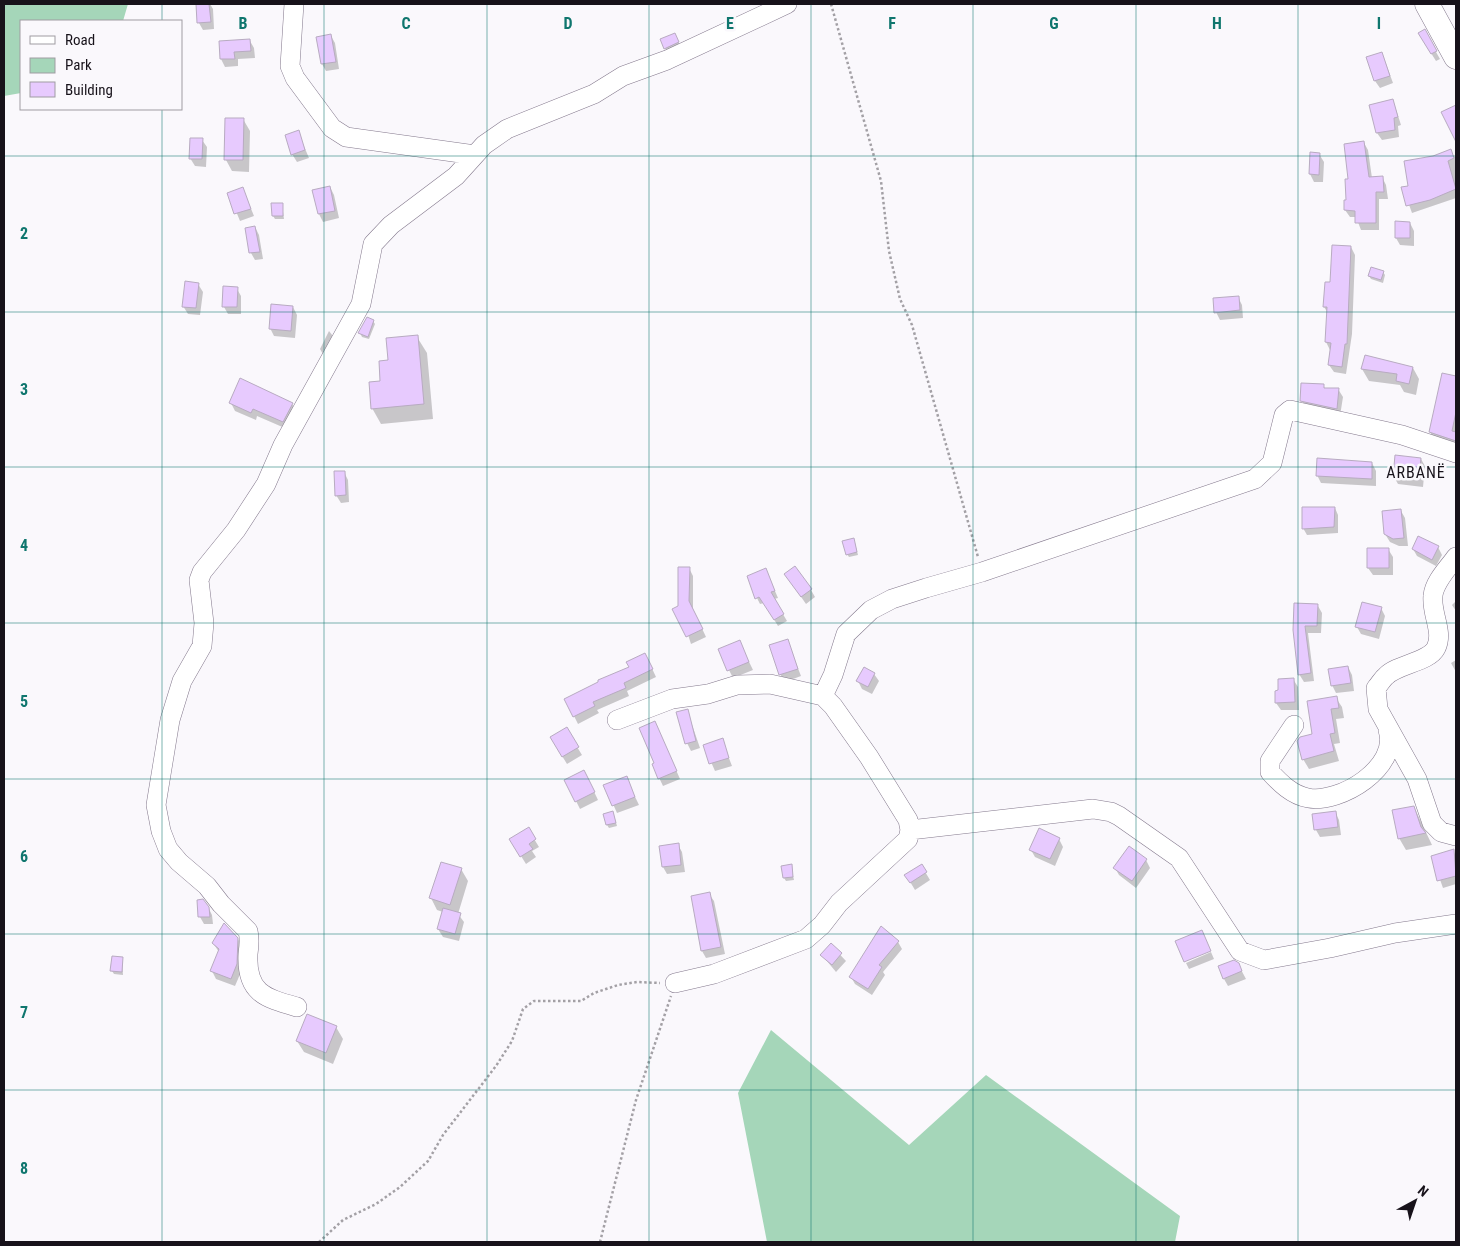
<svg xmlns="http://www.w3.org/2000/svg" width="1460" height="1246" font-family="'Roboto Condensed',sans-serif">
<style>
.green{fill:#a5d6b9}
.shadow{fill:#0003}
.building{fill:#e7cafe;stroke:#b8abc1}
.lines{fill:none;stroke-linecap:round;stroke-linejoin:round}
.minor-casing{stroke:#84798d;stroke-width:20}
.major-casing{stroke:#84798d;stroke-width:25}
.path{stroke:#a3a0a5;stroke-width:2.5;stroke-dasharray:2.5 2.5;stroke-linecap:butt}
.minor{stroke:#fff;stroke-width:19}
.major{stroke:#fff;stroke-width:24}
.grid{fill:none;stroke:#0f766e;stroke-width:1;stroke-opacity:0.55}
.labels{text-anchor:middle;stroke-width:5;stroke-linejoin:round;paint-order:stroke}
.quarter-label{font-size:16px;letter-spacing:1px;fill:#17121a;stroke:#faf8fc}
.grid-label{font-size:16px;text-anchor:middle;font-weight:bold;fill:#0f766e;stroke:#faf8fc;stroke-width:5;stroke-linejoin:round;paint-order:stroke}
</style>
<rect width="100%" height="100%" fill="#faf8fc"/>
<path class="green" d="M4,4h124l-5,17h-102v72l-17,3z
M771,1030l138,115 77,-70 194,141 -5,26h-408l-29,-149z"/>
<path class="shadow" d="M197,4h13l3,5 1,20 -11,1 -4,-7z
M1424,31l16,28 -4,2 -17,-27z
M331,36l4,7 4,26 -13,2 -4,-7z
M677,38l3,8 -13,6 -2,-4z
M250,41l4,7 1,10 -17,1v7l-13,1 -4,-8 -1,-17z
M1382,53l11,30 -13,5 -5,-7z
M1393,100l8,25 -3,1 1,11 -17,3 -5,-7z
M243,119l7,12 -1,41 -17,-1 -6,-11z
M298,132l11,26 -12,4 -5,-8z
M202,140l5,7 -1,20 -11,-1 -5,-8z
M1364,143l4,7 4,28 10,-1 4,8 2,14h-9v31h-18l-5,-13h-6l-5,-7 5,-30z
M1450,150l4,7 2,-1v42l-44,15 -9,-25 7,-1 23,-30z
M1319,154l5,8 -1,20h-9l-4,-8z
M330,187l4,8 5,23 -16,4 -4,-8 -5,-24z
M243,189l11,27 -14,5 -11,-27z
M282,204l2,15h-9l-2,-3z
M1410,223l4,8v15l-14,-1 -4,-7z
M255,227l4,8 4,24 -8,1 -4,-7 -5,-24z
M1351,247l4,8 -3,79 -6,40 -12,-2 -5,-7 1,-15 -4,-8 2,-29 -4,-6 7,-24z
M1383,272l2,3 -2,8 -12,-4 -2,-3z
M198,284l5,8 -3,23 -12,-1 -5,-8z
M237,289l4,7v18h-13l-4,-7z
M1238,297l4,8 1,13 -23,2 -4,-8z
M293,307l4,8 -2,23 -21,-2 -4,-8z
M373,321l2,3 -6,15 -7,-2 -2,-4z
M329,331l7,9 -12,16 -4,-7z
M417,337l10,16 6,66 -52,5 -9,-16 18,-47z
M1413,368l6,11 -3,16 -12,-3 -4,-7 -31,-4 -7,-12z
M1443,375l13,3v72l-19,-6 -7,-12z
M1323,385l2,4h13l5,8 -3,19 -34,-8 -4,-8z
M231,403l61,1 5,8 -10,17 -30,-13 -1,4 -21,-9z
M1421,459l4,7 -2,21 -25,-3 -4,-7z
M1372,463l4,8v15l-55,-3 -4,-8z
M344,472l4,8 1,22 -8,1 -5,-8z
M1335,508l3,7v18l-31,2 -4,-7z
M1401,511l4,7 3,28h-9l-9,-4 -5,-8z
M855,543l3,12 -9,2 -2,-3z
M1438,547l4,8 -6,11 -19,-10 -4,-7z
M1388,549l5,8v18h-20l-5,-7z
M689,568l4,8v33l13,28 -15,7 -12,-37z
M766,570l12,28 -4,1 13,22 -9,5 -14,-23 -4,1 -3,-6z
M786,575l25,15 4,7 -9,7z
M1456,601v10l-4,-6z
M1318,606l4,7 -1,20h-13l6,48 -10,1 -5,-8 -5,-44z
M1381,608l4,8 -6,23 -18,-5 -4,-7z
M787,640l14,36 -16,6 -5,-8z
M739,641l14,29 -20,8 -14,-28z
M1456,660v12l-5,-9z
M649,662l7,15 -29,14 2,5 -32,14 2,3 -21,11 -4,-8 26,-34z
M1348,667l4,8 2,16 -18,2 -4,-8z
M874,674l5,7 -7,13 -10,-5 -4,-8z
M1293,679l5,8 1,23h-18l-5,-7v-11z
M1336,698l6,9 2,11 -8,1 4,24 -6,1 5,17 -30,8 -6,-10 10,-25z
M687,710l13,38 -9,3 -4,-8z
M655,722l25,57 -17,7 -10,-21 3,-1z
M566,729l16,26 -15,9 -16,-26z
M722,740l10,26 -17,5 -11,-25z
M626,778l13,27 -22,8 -12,-27z
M588,779l10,21 -18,9 -4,-8z
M1414,807l18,38 -26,5 -7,-12z
M613,812l4,14 -8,2 -2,-3z
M1335,812l4,8 2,15 -21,2 -4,-7 -2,-15z
M528,829l11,18 -7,4 4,6 -10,7 -15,-24z
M1059,839l4,8 -8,19 -20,-9 -4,-7z
M678,845l4,7 3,20 -18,2 -4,-7z
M1453,851l3,5v28l-13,4 -11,-31z
M1146,860l4,8 -14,20 -17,-13 -4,-7z
M921,865l9,15 -15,10 -9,-15z
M791,866l3,14 -8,1 -2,-3z
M461,869l7,12 -10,33 6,8 -5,19 -16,-4 -5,-8 5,-17 -6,-2 -6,-12z
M709,894l5,7 11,53 -19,4 -4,-7z
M208,907l4,8 1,9h-9l-4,-7z
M237,937l4,8v27l-6,14 -19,-7 -4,-8 7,-19 -6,-9z
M898,942l4,7 -19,23 2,3 -13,20 -17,-11 -4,-7z
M831,945l15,16 -10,11 -14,-17z
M1211,952l3,7 -25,10 -3,-6z
M122,958l1,17 -9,-1 -2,-3z
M1238,964l8,15 -18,7 -4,-7z
M336,1027l7,12 -10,25 -29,-12 -7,-11z"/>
<path class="building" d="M196,4h13l2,18 -14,1z
M1425,29l12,22 -6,3 -13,-21z
M675,33l4,9 -15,7 -4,-10z
M331,34l5,28 -15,2 -5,-27z
M250,39l1,12 -17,1 1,7h-15l-1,-18z
M1382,52l8,24 -16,5 -8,-24z
M1393,99l5,18 -4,1 1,12 -19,3 -7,-28z
M1456,105v37l-15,-30z
M225,118h19l-1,42h-19z
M299,130l6,20 -14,5 -6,-20z
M190,138h13l-1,21h-13z
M1364,141l5,36 14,-1 1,16h-8v31h-21v-12l-11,-1v-10h2l-1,-21h3l-4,-35z
M1451,149l3,9 -6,3 8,28 -26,11 -24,6 -5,-19 7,-1 -4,-25 29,-5z
M1310,152l10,1 -1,22 -10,-1z
M330,186l5,25 -17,3 -6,-24z
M243,187l8,22 -17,5 -7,-21z
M271,203h12v13h-11z
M1395,221l15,1v16h-15z
M255,226l5,26 -11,1 -4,-25z
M1332,245l19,1 -4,98h-2l-3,23 -14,-2 3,-22 -6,-1 2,-35h-4l2,-25h5z
M1371,267l13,4 -3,9 -13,-4z
M185,281l14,2 -3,25 -14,-1z
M223,286l15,1 -1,20h-15z
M1239,296l1,14 -26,3 -1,-15z
M271,304l22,2 -2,25 -22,-2z
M367,317l7,3 -6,17 -10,-4z
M418,335l6,69 -53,5 -2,-27 11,-1 -1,-20 9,-1 -2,-22z
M1365,355l48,12 -4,17 -13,-3 1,-7 -36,-5z
M1442,373l14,3v36l-4,19 4,1v9l-27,-9z
M240,378l53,25 -10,19 -30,-13 -2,4 -22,-10z
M1301,383l23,1v4h15l-2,21 -37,-8z
M1395,455l26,3 -2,22 -26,-3z
M1317,458l55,4v17l-56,-3z
M334,471h11l1,24 -11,1z
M1302,507h33l-1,20 -32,2z
M1401,509l3,29 -11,1 -9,-5 -2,-23z
M1418,536l21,10 -7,14 -20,-11z
M854,538l3,14 -11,3 -4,-14z
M1367,548h22v20h-22z
M795,566l17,23 -11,8 -17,-23z
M678,567h12l-1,34 14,28 -17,8 -14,-28 6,-3z
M766,568l9,23 -4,1 13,22 -10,6 -15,-23 -4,2 -8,-23z
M1362,602l20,5 -7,25 -20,-5z
M1294,603l24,1 -1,22h-12l6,47 -13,2 -5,-45z
M788,639l10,30 -19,6 -10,-30z
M740,640l9,22 -22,9 -9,-22z
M645,653l8,16 -29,14 2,5 -33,14 2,4 -22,11 -9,-18 34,-17v-2l31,-13 -3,-5z
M1348,666l3,17 -20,3 -3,-17z
M864,667l11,6 -7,14 -12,-6z
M1294,678l1,24 -20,1v-12l3,-1v-11z
M1337,696l2,12 -8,1 4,24 -5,1 4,17 -32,9 -5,-19 3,-4 12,-3 -5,-33z
M688,709l8,32 -11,3 -9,-32z
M655,721l22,50 -19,8 -6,-15 2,-1 -15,-35z
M567,727l12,20 -17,10 -12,-20z
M723,738l6,20 -20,6 -6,-19z
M584,770l11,22 -20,10 -11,-22z
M627,776l8,21 -23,9 -9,-21z
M1414,806l7,21 5,6 -28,6 -6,-29z
M613,811l3,12 -10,2 -3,-11z
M1336,811l2,16 -24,3 -2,-16z
M529,827l7,12 -7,5 4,5 -13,8 -11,-18z
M1039,828l21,10 -10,21 -21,-9z
M679,843l2,22 -19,2 -3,-21z
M1129,846l18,13 -15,22 -19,-13z
M1454,849l2,27 -19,5 -6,-25z
M441,862l21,6 -12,37 -21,-7z
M792,864l1,13 -10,1 -2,-12z
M922,864l5,8 -17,11 -6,-8z
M710,892l11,55 -20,4 -10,-55z
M203,899l6,8 1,10h-12l-1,-17z
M443,908l18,5 -6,21 -18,-5z
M224,923l14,15 -1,26 -6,15 -21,-8 9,-22 -7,-6z
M881,926l18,15 -20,24 3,2 -14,22 -19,-12z
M1202,930l9,21 -27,11 -9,-21z
M831,943l11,10 -10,12 -12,-10z
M112,956l11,1 -1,15 -12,-1z
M1234,960l5,3 3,8 -19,8 -5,-13z
M307,1014l30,12 -11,27 -30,-12z"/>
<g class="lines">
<g class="minor-casing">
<path id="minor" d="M294,4l-4,62 5,12 37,50 14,9 129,18
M1456,557c-8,11 -22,25 -23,39 -2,18 11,36 3,52 -7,14 -38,16 -50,28 -4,3 -6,8 -10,12l2,21 39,70 15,44 9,9 15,4
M823,696l10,-21 13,-41 25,-24 21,-11 34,-11 56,-16 273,-93 17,-16 12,-48 6,-5 112,25 54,18
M617,720l55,-21 36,-5 29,-9 33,-1 53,12 10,10 36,51 39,63 2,10 -2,9 -69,64 -17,22 -16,14 -92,35 -39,9
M1294,725l-24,36v11c10,11 22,23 38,26 32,6 92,-31 80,-68
M910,830l183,-21 18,3 8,4 60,42 61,93 24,9 66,-12 65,-15 61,-9
M297,1007c-32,-9 -51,-14 -49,-53 1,-7 2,-15 0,-23l-27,-27 -14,-18 -28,-24 -11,-13 -7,-18 -5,-26 14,-85 12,-39 20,-35 2,-23 -5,-43 3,-8 34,-42 30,-46 17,-39 78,-141 12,-60 18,-19 65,-49 28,-31 23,-16 87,-35 29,-18 44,-16 120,-56"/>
</g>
<g class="major-casing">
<path id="major" d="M1427,4l29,53"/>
</g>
<path class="path" d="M831,4l50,177 8,70 11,48 12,26 66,232
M319,1242l24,-22 33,-16 24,-17 28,-26 15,-26 53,-69 16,-25 11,-32 11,-8h47l13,-8 24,-8 19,-3 23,1
M600,1242l36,-142 35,-104"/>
<use href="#minor" class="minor"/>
<use href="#major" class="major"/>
</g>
<path class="grid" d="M162,4v17M324,4v1238M487,4v1238M649,4v1238M811,4v1238M973,4v1238M1136,4v1238M1298,4v1238M162,109v1133M4,156h1452M4,312h1452M4,467h1452M4,623h1452M4,779h1452M4,934h1452M4,1090h1452"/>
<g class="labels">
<g class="quarter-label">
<text x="1416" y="478">ARBANË</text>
</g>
</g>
<g class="grid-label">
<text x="243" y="29">B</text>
<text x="406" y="29">C</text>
<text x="568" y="29">D</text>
<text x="730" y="29">E</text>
<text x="892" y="29">F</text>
<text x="1054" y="29">G</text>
<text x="1217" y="29">H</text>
<text x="1379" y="29">I</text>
<text x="24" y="239">2</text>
<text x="24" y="395">3</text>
<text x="24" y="551">4</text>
<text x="24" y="707">5</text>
<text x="24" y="862">6</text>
<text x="24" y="1018">7</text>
<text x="24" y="1174">8</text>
</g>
<rect width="1460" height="1246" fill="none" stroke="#17121a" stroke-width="10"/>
<rect x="20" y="20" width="162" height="90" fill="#faf8fc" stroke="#9f9ca2"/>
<rect x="30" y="36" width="25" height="8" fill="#ffffff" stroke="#9f9ca2"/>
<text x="65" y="45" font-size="15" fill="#17121a">Road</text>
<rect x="30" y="58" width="25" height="15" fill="#a5d6b9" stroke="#9f9ca2"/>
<text x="65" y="70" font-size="15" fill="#17121a">Park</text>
<rect x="30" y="82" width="25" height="15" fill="#e7cafe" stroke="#9f9ca2"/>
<text x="65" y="95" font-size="15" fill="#17121a">Building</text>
<g transform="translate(1415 1201) rotate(40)" stroke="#faf8fc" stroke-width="4" paint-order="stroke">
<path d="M0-4L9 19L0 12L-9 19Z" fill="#17121a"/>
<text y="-8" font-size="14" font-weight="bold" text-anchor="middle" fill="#17121a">N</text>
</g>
</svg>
